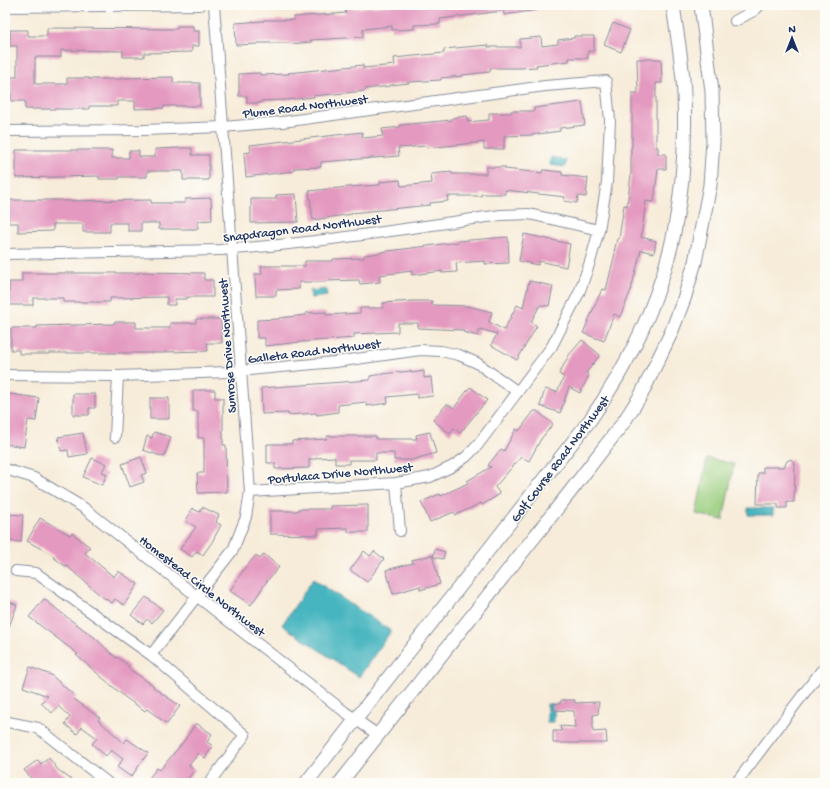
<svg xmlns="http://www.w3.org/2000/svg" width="830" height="788" font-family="'Gochi Hand',sans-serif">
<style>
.green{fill:#9acd7e;stroke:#5a7e6e}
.water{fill:#46b5bf;stroke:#30728e}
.building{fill:#e499c0}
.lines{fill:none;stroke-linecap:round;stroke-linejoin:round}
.minor-casing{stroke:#898e9c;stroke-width:12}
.major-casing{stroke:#898e9c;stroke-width:15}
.minor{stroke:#fff;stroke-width:10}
.major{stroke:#fff;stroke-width:13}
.labels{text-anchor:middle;stroke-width:3;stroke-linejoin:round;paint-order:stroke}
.street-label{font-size:13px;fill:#1b2f5e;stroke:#fdfcf7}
</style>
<rect width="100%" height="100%" fill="#fdfcf7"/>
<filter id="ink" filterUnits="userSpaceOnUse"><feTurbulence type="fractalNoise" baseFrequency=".025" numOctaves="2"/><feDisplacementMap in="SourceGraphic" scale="8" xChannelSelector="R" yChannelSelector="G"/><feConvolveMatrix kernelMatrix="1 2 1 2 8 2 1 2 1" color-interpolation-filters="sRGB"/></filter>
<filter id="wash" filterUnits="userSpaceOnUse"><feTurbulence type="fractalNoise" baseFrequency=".012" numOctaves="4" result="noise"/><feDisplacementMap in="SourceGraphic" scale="16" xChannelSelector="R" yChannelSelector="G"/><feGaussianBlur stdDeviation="0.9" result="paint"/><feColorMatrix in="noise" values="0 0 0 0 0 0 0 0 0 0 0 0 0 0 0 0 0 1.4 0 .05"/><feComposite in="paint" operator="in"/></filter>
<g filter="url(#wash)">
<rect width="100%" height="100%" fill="#f7ecd9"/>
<path class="green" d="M707,458l27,6 -11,56 -27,-6z"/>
<path class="water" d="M551,157l15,3 -1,7 -15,-2z
M326,289l1,7 -16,2 -1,-7z
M748,508h25v7h-25z
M313,579l78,52 -32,46 -77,-52z
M547,704h7v18h-7z"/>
<g id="blocks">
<path class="building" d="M394,5h108v6l-62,8v5l-26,1v4l-22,1v-4l-29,3v8l-52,3v2l-20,2 -1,-1h-33l1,1 -22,1 -1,-22 29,-2v-1h30v-3l52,-4 -1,-4z
M503,5h34v5l-33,5z
M613,23l17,7 -9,22 -17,-7z
M177,26h16v5h6v15h-7v6l-48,1v4h-21v-6l-62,-1v7h-26v27h32v-6h22v1h32v-1l52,-1v6h27v23h-36v2l-29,1v-8h-18v5h-28v3h-64v-8h-14v-24h6v-31h-7v-16h18v6h19v-8l130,1z
M574,36h20v15h-6v7h-19v3l-33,4 1,2 -18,1h-29v4l-28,3v1l-21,2v2l-32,2v1l-18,2v1l-26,3v2l-52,5 1,1 -28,3 -25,1v2h-14v-7h-8v-22l21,-1v2l29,-1 -1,-1 75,-8v3l32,-3 -1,-7 50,-5v-4l44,-4v2h32v-8l21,-2 1,9 16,-2v-4l16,-2z
M637,59h24l1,24h-6v64h2v7h8v15h-8l-4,33 -8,-1 -5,36 15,4 -2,12 -13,-3 -10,40 -11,27 -6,-3 -10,27 -21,-8 19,-44 4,1 9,-37 -1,-1 3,-13h2l5,-34 3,1 4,-31v-28h1v-54h6z
M582,102l3,23 -25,3v3l-29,4 -27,1v13h-20v-7l-57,6v-2l-29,2 1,8 -78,6v5l-27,1v3l-48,6 -2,-24 7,-1 -1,-7 112,-13 1,6 20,-2 -1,-7 18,-2v-2l52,-5v-2l15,-2 1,6 21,-2v-7h22v-2h23v-3z
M183,148h9v7h17v25h-26v-9h-36v6h-28v2h-20v-3l-83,2v-28h96v8h17v-7h10v6h16v-8z
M486,167h19v2l37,4 1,-3 19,2v3l26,3 -2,19 -8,-1 -1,7 -13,-2 1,-4 -60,-7v4h-24v2h-34l1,5 -18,2v2l-79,8 1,1 -39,6 -4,-29 40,-4 31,-2v-3l20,-2 1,6 31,-3 -1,-9 20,-2 1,2h34z
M296,194l2,28 -47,1v-24h25v-4z
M211,198l1,22 -14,1v8h-39v-6h-18v8h-13v-8h-18v9h-27v-8h-30v7l-35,1v-9h-10v-23h55v1l88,-1v3h34v-4z
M524,234l46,10 -4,23 -27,-6 -1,4 -19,-4z
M508,237l1,26 -24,1v-3l-29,2 1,9 -15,1v-2l-30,4v-4l-33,4 1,7 -20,2 -1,-4 -34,1v1h-26v7l-23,1v6h-20l-1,-22h7l-1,-8h44v-5h28v-2l31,-1v-3l17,-2v-1l77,-10v-1z
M140,272l64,1v7h9v17h-26v2h-12v6h-8v-8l-57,1v4h-47v-4h-30v7h-24v-23h13v-9h118z
M529,281l24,5 -4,20 -9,-1 -9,17 6,4 -20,34 -26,-15 6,-11 -17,-5 -2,7 -15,-4v-2l-45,-2v-5h-20v9l-44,2v4l-53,4 -36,4v-8h-8v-18l22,-1v-1l27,-3v-2l20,-1v3l34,-2v-5h23v-5l29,-2h20v4l36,1 24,6 -3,10 15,8 13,-25 6,3z
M196,319h25l1,24h-15l1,8 -43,1v1h-116v1h-30v-4h-8v-22h26v-2l77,-2v-2h22v6h34v-5h26z
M582,340l18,15 -14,18 3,2 -9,18 -11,-6 -9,26 -20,-7 5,-17 12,3 7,-15 -5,-3 10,-19z
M411,371v2l13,-2v7l7,-1 2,19 -16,2v-4l-30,3 1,6 -21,3 -1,-4 -28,3v7l-21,3 -1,-2 -28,2v-2l-26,1 -1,-26 109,-8v-4l20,-3z
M470,387l17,13 -27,33 -6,-5 -4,6 -17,-14 13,-15h3l5,3z
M193,390h22v8h8v47h3l1,47 -29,1 -1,-20h7v-35h-6v-27h-5z
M9,394l30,4 -3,23 -8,-1 -4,27 -19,-3v-12l4,-24h-2z
M73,394h22v14h-6v7h-16z
M150,398h19v21h-19z
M534,411h3l16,13 -12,15 -12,22 -8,-4 -26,30 5,7 -18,11 -1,-2 -25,12 -2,-3 -24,10 -9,-20 19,-8 1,2 27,-13 -1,-2 24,-14 -3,-2 13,-16 3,2 12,-22 3,2z
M154,432l17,5 -7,20 -21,-7 4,-14 5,2z
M430,432l6,21 -25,7h-17v-7h-18v7h-27v4h-14v-7l-19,1v1h-7v9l-34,1v-6h-8v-19h25v-3l35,-2v-3h49v3h41l-1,-4z
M83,433l4,21 -18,3 -1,-7 -7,1 -3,-14z
M141,457l6,16 -6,2 3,7 -14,5 -8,-23z
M92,458l14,6 -4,8 5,2 -5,11 -19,-8z
M791,459l4,5 -1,38h-7v6h-9v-4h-21l1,-31h5v-6h21l3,-6z
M368,505v27h-20v-4l-30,1v6l-48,-1v-23h28v-2h32v-3z
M202,507l17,8 -3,7 5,3 -9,17 -9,13 -6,-4 -5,6 -12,-8 16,-22 -10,-6 6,-13 7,4z
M5,514l18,1 -2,27 -16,-1z
M40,518l30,17 2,-2 18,14 -5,6 29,24 4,-6 20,13 -14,21 -9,-6 -3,4 -11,-7 -35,-31 -1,1 -12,-9 1,-1 -27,-15z
M435,549l10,3 -2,7 -10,-2z
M364,551l6,5 4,-5 10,8 -17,23 -17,-12z
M264,554l15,13 -12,14 -16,24 -21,-14 14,-22 12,-14 4,4z
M432,555l8,29 -20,6v-4l-27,8 -7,-24 27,-7 -1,-3z
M146,597l17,13 -11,13 -5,-4 -4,5 -12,-9z
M44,599l24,19 26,19 22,21 1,-1 12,9 -1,2 26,18 -1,1 27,19 -13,18 -20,-15 -2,2 -19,-13 -50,-43 2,-1 -49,-37z
M5,600l12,5 -11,30h-1z
M30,667l21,8 25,22 -2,2 26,19 -2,2 26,23 3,-4 21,14 -17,24 -14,-10 6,-8 -12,-9 -5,6 -14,-12 5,-6 -15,-11 -5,7 -12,-10 5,-7 -12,-11 -6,7 -11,-10 7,-7 -25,-9z
M561,700h14v3l24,-1 -1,12 -5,1v17l13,-1 1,12h-54v-12h8l-1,-5 15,1 -1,-16 -21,-1v-6l8,-1z
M196,723l16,11 -5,8 6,4 -8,12 -6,-5 -10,12 6,5 -11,13h-39l12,-15 3,2 24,-29z
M49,758l9,12 18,13h-41l-11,-13 14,-10 3,4z"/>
</g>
</g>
<g filter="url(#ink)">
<use href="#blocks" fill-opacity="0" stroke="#898e9c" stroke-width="1"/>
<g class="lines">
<g class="minor-casing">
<path id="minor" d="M5,7l195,-2
M735,21l20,-11 5,-5
M5,131l139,-1 79,-3 59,-5 263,-36 61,-5 4,39 -3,62 -8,48 -9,32 -11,31 -27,53 -75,100 -11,11 -13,9 -23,11 -34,6 -146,9
M5,254l215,-4c94,-6 188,-22 281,-35l28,-1 70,16
M5,375l113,1 110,-4 107,-10 85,-12 21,1 18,4 18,8 41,29
M115,437l3,-61
M5,469l29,9 50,30 261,204 33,23
M396,483l4,48
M16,571l20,2 115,82 94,80 -36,48
M151,655l82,-105 13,-33 4,-25 -36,-487
M8,722l30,6 70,55
M736,783l85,-112"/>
</g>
<g class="major-casing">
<path id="major" d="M306,783l284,-363c39,-56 70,-120 84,-187 9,-45 12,-92 10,-138 -1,-30 -7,-60 -11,-90
M340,783l230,-291 53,-69 18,-28 30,-62 13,-34 11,-37 15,-77 3,-43 -1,-51 -11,-86"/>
</g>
<use href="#minor" class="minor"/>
<use href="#major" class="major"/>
</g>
</g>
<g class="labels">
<g class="street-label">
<text transform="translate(305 105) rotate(-7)" y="5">Plume Road Northwest</text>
<text transform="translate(302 227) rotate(-7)" y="5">Snapdragon Road Northwest</text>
<text transform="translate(226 346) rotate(-94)" y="5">Sunrose Drive Northwest</text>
<text transform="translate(314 350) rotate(-7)" y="5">Galleta Road Northwest</text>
<text transform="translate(559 458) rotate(-53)" y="5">Golf Course Road Northwest</text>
<text transform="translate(340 472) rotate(-5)" y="5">Portulaca Drive Northwest</text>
<text transform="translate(203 585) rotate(38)" y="5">Homestead Circle Northwest</text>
</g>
</g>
<rect width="830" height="788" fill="none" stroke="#fdfcf7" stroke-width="20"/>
<g transform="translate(792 38)" stroke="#fdfcf7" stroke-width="3" paint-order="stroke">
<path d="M0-3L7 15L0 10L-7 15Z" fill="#1b2f5e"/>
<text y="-6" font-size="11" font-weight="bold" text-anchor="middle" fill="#1b2f5e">N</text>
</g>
</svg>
